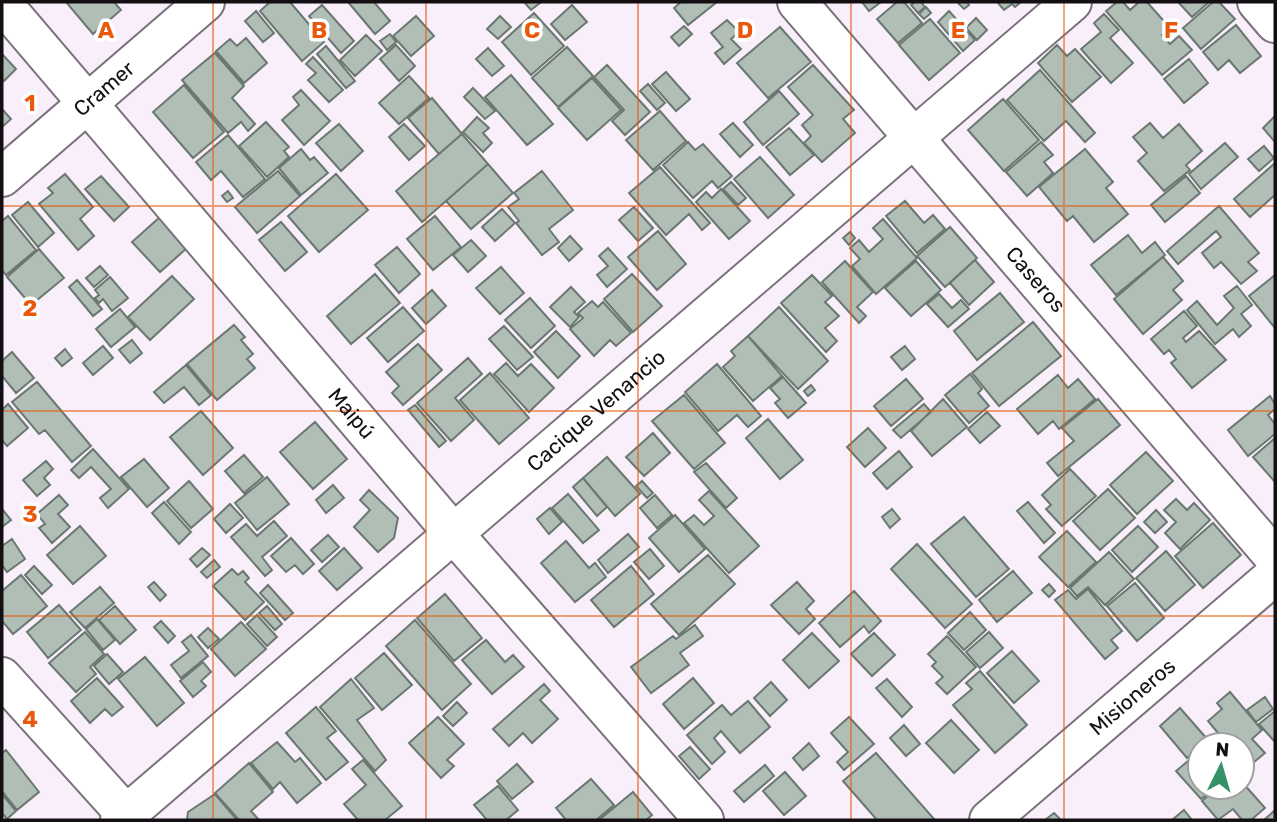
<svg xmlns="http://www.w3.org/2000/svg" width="1277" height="822" font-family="Rubik,sans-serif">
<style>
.building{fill:#b0beb6;stroke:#6b7871;stroke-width:2}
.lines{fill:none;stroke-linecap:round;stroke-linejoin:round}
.minor-casing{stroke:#7a717c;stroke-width:42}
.minor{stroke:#fff;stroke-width:38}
.grid{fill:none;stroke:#e8590c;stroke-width:2;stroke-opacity:0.55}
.labels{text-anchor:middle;stroke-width:7;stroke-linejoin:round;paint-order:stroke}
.street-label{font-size:21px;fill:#130f13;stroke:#fff}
.grid-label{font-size:23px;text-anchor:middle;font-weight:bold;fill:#e8590c;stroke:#fff;stroke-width:7;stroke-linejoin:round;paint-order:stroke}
</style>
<rect width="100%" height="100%" fill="#f9effb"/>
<path class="building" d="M66,2h48l7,8 -28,24z
M270,2h20l34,40 -22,19 -42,-50z
M348,2h26l16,19 -15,13z
M524,2h15l1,1 -9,7z
M681,2h36l-29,23 -14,-17z
M862,2h19l-12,9z
M897,2h7l18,21 -24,20 -21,-24z
M915,2h6l4,5 -7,6 -7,-8z
M957,2h10l2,3 -5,4z
M997,2h24l-6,5 -3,-3 -8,6z
M1117,2h6l7,8 9,-8h8l23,26 -8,7 8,9 9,-8 13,14 -30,25 -56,-64z
M1178,2h31l-17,15z
M1213,2h6l16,17 -34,30 -18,-21z
M322,5l32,36 -13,12 -32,-37z
M572,5l15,17 -22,18 -14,-16z
M926,7l5,6 -7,6 -5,-5z
M256,11l18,22 -11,9 -18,-21z
M949,11l26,29 -12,11 -25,-29z
M534,13l30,33 -33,29 -29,-33z
M1104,14l15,16 -9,8 23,25 -22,20 -30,-34 20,-17 -7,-9z
M416,16l18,20 -23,20 -18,-20z
M500,16l11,11 -13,12 -11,-10z
M976,18l11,12 -10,10 -11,-12z
M930,19l30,34 -31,27 -30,-35z
M727,20l12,12 -8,7 10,10 -17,15 -9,-11 8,-6 -12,-14z
M1236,25l25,31 -21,17 -11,-13 -11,10 -15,-18z
M684,26l8,8 -13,12 -8,-9z
M780,27l31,35 -43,36 -31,-35z
M390,34l6,8 -9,8 -7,-9z
M366,35l16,16 -27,25 -15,-16z
M246,38l21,25 -23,20 -28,-32 14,-12 7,7z
M396,45l19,21 -16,15 -19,-22z
M1057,45l10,11 8,-7 26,28 -29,25 -34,-39z
M326,46l29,35 -9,7 -29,-34z
M567,47l26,29 -35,31 -26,-29z
M488,48l16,18 -12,10 -16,-17z
M215,53l29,33 -12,12 23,26 -7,7 -7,-9 -13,11 -46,-53z
M2,54l14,15 -12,12 -2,-2z
M313,57l30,33 -14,12 -21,-22 8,-7 -10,-9z
M1189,59l19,24 -24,20 -20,-24z
M607,65l43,47 -25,23 -13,-14 12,-11 -30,-33z
M813,65l41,45 -11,9 12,14 -33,29 -18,-19 7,-7 -9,-11 11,-10 -25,-28z
M1040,70l55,63 -10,9 -19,-21 -22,20 -37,-41z
M666,72l24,27 -14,12 -24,-27z
M511,75l42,49 -26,21 -42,-48z
M409,76l20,22 -30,26 -20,-21z
M592,78l29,32 -34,30 -29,-32z
M648,84l17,19 -8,7 -17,-19z
M184,85l40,47 -31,26 -40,-46z
M473,88l22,23 -10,8 -21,-22z
M301,90l29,31 -26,24 -22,-25 17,-15 -6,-8z
M779,91l20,23 -36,31 -19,-23z
M432,98l30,36 -23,20 -31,-36z
M1003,99l36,41 -35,31 -36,-41z
M2,109l9,10 -9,8z
M660,111l26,30 -33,29 -27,-30z
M477,117l12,11 -6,5 9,10 -9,9 -20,-20z
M1274,117l1,1v24l-12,-14z
M266,122l23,25 -5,4 5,6 -22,20 -28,-31z
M733,123l20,22 -13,12 -20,-23z
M1150,123l13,15 16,-14 23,27 -16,14 4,5 -26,21 -26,-30 9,-8 -14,-16z
M339,124l24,27 -22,20 -25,-28z
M404,124l21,22 -16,14 -20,-23z
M789,128l25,27 -24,20 -24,-28z
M462,134l26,30 -66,58 -26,-31z
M228,135l37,44 -22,18 -22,-26 -10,9 -15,-18z
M688,142l7,8 8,-6 29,32 -14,12 -6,-7 -19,17 -30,-33z
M1041,142l12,13 -9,7 9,11 -26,23 -21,-24z
M1225,143l13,14 -37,32 -12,-15z
M1264,146l10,12 -15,13 -11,-12z
M301,149l9,11 4,-3 14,16 -27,22 -22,-27z
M1085,149l28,33 -7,6 22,26 -34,28 -21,-26 -6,5 -28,-34z
M760,157l34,38 -26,23 -34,-39z
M1275,163v32l-25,22 -16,-18z
M488,164l25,29 -42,36 -25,-28z
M660,167l50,56 -8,7 -13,-16 -23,21 -37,-42z
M278,171l22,25 -43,37 -22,-26z
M542,171l31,39 -24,19 10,13 -17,13 -26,-32 3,-2 -11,-14 11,-8 -5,-6z
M65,174l28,33 -13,12 14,17 -16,14 -39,-46 14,-11 -5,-5z
M336,174l32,36 -49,42 -31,-36z
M101,176l28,31 -15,14 -29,-32z
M1186,176l14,17 -35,29 -14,-17z
M731,182l15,16 -8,7 -15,-16z
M721,189l29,32 -21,18 -33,-37 10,-10 6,6z
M228,191l5,7 -6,4 -5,-6z
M905,201l19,22 9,-8 12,14 -28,24 -31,-37z
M28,202l26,31 -16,14 -26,-32z
M1219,206l40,47 -11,9 9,9 -16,13 -20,-22 -7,6 -12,-15 19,-16 -5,-6 -38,33 -11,-13z
M634,207l19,21 -15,13 -19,-21z
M502,209l13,14 -20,18 -13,-14z
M8,216l28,34 -30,25 -4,-5v-49z
M435,216l26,31 -28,23 -26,-31z
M160,217l27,31 -27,24 -28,-30z
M883,219l34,39 -41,36 -24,-28 8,-7 -10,-11 9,-8 10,12 14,-13 -10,-11z
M281,222l26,30 -22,19 -26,-31z
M950,227l27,31 -32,29 -28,-31z
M658,231l28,33 -29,26 -29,-33z
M850,232l5,6 -6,7 -6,-7z
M1128,235l14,18 13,-11 10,13 -49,40 -25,-30z
M570,236l12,13 -13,12 -11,-13z
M471,240l15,16 -18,16 -15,-17z
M397,247l23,27 -21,19 -24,-28z
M608,248l19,21 -20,18 -10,-12 11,-9 -9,-10z
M39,249l25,29 -33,27 -24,-28z
M1163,257l20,24 -10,9 9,10 -39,34 -29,-35z
M975,260l19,22 -25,23 -19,-22z
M845,261l28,31 -16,15 9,9 -7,7 -37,-41z
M916,261l25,29 -30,26 -26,-28z
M100,266l8,9 -14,12 -8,-9z
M501,267l23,26 -24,21 -24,-26z
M375,274l25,29 -49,41 -24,-28z
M632,274l30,32 -29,26 -29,-33z
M812,275l20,21 -7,6 14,14 -14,12 12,13 -11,11 -45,-49z
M1275,275v53l-26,-32z
M172,276l22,23 -44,41 -22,-23z
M110,277l18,21 -16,13 -9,-12 -4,4 -4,-5 4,-3 -4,-5z
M77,280l25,29 -9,7 -24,-29z
M1237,286l15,19 -11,9 10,12 -12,11 -6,-8 -18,15 -28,-34 10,-9 20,24 17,-17 -10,-12z
M571,287l14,15 -11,10 5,5 -9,10 -20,-20z
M432,290l14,16 -20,18 -14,-16z
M1000,293l24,29 -47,38 -23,-29z
M939,294l13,14 9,-8 8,9 -21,18 -21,-23z
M530,298l25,28 -24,22 -26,-28z
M592,301l6,6 5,-5 28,31 -15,13 -6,-6 -16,16 -24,-27 13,-11 -5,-5z
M403,307l21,24 -36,31 -21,-24z
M779,307l49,54 -30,28 -50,-53z
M120,309l15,18 -24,20 -15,-18z
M1184,311l13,15 -14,12 3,4 13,-11 27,29 -34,28 -21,-25 5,-4 -7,-9 -5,4 -13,-15z
M1033,322l28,34 -62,50 -27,-33z
M234,325l11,12 -4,3 12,14 -6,5 8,9 -38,32 -30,-36z
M504,326l29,31 -16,13 -28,-31z
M556,331l24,25 -22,22 -24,-26z
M748,336l34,40 -29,25 -30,-34 12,-11 -4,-5z
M132,340l10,13 -12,10 -11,-13z
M418,344l24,26 -39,35 -11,-12 7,-7 -13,-14z
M103,346l10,12 -20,17 -10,-12z
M905,346l10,13 -13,11 -11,-13z
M65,349l7,9 -10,8 -7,-8z
M12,352l22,26 -18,15 -14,-17v-15z
M468,358l14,16 -27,24 19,22 -23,21 -34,-38z
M506,363l12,13 13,-12 23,24 -25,24 -35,-38z
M717,364l44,52 -13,11 -11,-12 -19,16 -33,-39z
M186,365l25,30 -12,10 -15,-18 -20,16 -10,-11z
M490,373l39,45 -30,26 -39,-44z
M970,374l12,15 -4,4 11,13 -20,17 -24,-28z
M1058,375l10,13 10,-9 17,20 -36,30 -6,-8 -15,13 -21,-25z
M783,377l23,26 -18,15 -13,-15 5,-4 -10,-11z
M906,379l17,20 -32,27 -17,-20z
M37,382l54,64 -19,16 -27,-32 -6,4 -27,-32z
M811,385l4,5 -7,6 -4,-5z
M684,395l41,48 -31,26 -42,-48z
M1270,396l5,8v5l-7,6 7,9v10l-27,22 -20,-26z
M943,399l24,28 -35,29 -21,-25z
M1098,399l22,26 -62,51 -11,-13 27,-22 -12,-13z
M8,404l20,24 -21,18 -5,-6v-30z
M924,404l7,8 -30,26 -8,-8z
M415,405l31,36 -7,6 -31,-37z
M201,411l32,37 -30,27 -33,-38z
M987,412l13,14 -20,17 -12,-14z
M768,419l35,41 -23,19 -34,-41z
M315,422l32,37 -34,30 -33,-37z
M868,428l18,20 -21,19 -18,-20z
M653,433l17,20 -26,23 -18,-19z
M1275,438v44l-22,-25z
M93,449l36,40 -21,19 -8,-10 11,-9 -20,-22 -12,11 -8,-8z
M899,451l13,16 -25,22 -14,-16z
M1146,452l27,29 -36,33 -27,-29z
M244,455l19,22 -19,16 -19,-22z
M607,457l33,37 -25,22 -32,-38z
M144,459l25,29 -22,19 -26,-30z
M46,461l7,8 -9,9 6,7 -13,11 -14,-16z
M706,463l31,35 -11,10 -32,-36z
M1070,469l26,27 -34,30 -16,-17 5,-4 -9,-10z
M267,477l22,27 -32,26 -22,-27z
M583,478l24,29 -10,9 -24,-29z
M189,481l24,28 -22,19 -24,-27z
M642,481l11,12 -6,5 -11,-12z
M333,485l11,13 -18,15 -10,-13z
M1108,489l27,29 -35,32 -27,-29z
M369,490l29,28 -4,20 -16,14 -24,-25 16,-17 -10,-10z
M709,491l50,55 -30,27 -45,-50 10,-8 10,10 10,-9 -15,-16z
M568,494l31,36 -16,13 -31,-35z
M59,495l9,10 -10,9 12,13 -18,16 -13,-15 6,-4 -8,-10z
M655,495l17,20 -15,13 -17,-20z
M1176,499l11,11 7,-7 16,17 -30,29 -15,-16 11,-11 -12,-12z
M164,502l27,30 -12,12 -27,-31z
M1028,502l27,31 -11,10 -27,-32z
M230,504l13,14 -17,15 -12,-14z
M550,508l12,14 -13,12 -12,-15z
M2,509l9,11 -9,7z
M892,509l8,10 -10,9 -8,-11z
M1156,510l11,12 -12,11 -11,-11z
M675,515l30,34 -26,23 -30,-34z
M964,517l45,52 -33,28 -45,-53z
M274,521l13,15 -25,21 10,13 -7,6 -34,-39 15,-13 11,12z
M1213,523l28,32 -38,33 -28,-32z
M80,526l26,30 -33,28 -26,-29z
M1138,526l20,21 -26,25 -20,-22z
M1067,531l29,31 -28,25 -29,-30z
M628,534l11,13 -31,26 -10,-13z
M328,535l11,12 -17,15 -11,-12z
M291,538l23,26 -11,10 -8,-9 -9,7 -15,-16z
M12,539l13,20 -18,13 -5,-7v-19z
M566,541l23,27 6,-5 11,14 -31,25 -34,-39z
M917,544l55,60 -27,24 -54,-59z
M202,548l8,7 -13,12 -7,-8z
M344,548l18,20 -25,22 -18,-19z
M650,549l14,17 -15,13 -15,-17z
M1166,551l29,34 -30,26 -29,-33z
M1109,552l25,27 -29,26 -17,-18 -11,9 -7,-8z
M708,555l27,29 -56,51 -28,-31z
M214,560l6,7 -13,11 -6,-6z
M34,566l18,19 -10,9 -17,-19z
M631,566l23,28 -40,33 -23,-27z
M232,569l6,6 5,-4 6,7 -4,4 19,20 -19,18 -32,-34z
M1013,571l19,22 -35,29 -18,-22z
M21,575l26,31 -34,28 -11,-13v-30z
M154,582l12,13 -6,6 -12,-14z
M797,582l17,19 -8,8 9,10 -16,15 -28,-29z
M1135,583l29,35 -27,23 -30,-35z
M1049,584l6,7 -6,6 -7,-7z
M268,585l25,28 -8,7 -25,-27z
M100,587l14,16 -29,25 -15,-16z
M1088,589l34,42 -11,9 7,8 -13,11 -50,-59 13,-10 8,9z
M854,591l27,30 -12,12 -5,-7 -24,21 -21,-24z
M445,594l37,44 -28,23 -37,-43z
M59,605l22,25 -33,28 -21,-26z
M115,606l21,24 -16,14 -21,-24z
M267,606l15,18 -7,6 -16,-17z
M970,612l16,18 -22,20 -16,-17z
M257,615l20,22 -10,9 -20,-22z
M97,619l18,21 -12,10 -17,-21z
M415,620l56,64 -29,26 -56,-64z
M161,621l14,15 -7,7 -14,-16z
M241,622l25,27 -31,27 -24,-27z
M695,625l8,11 -23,17 9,12 -38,28 -20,-26 42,-31 3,3z
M208,628l11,11 -11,9 -10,-11z
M85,632l19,22 -14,13 6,7 -20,18 -27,-29z
M989,632l14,16 -23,20 -14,-16z
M812,633l27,28 -30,27 -26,-28z
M874,633l21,22 -23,21 -21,-22z
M191,635l17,21 -27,22 -10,-13 18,-14 -7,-9z
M947,636l29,31 -29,27 -11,-11 7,-6 -11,-11 4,-4 -8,-8z
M486,640l19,22 8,-7 11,12 -32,27 -30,-34z
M1012,651l27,30 -25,22 -27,-30z
M384,653l28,32 -30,25 -27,-32z
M107,654l16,18 -14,12 -15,-18z
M145,657l39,46 -27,23 -39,-47z
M203,662l8,10 -10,9 5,5 -13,11 -13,-16z
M980,671l47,54 -32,28 -42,-48 19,-16 -6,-6z
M97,678l26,29 -11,9 -7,-7 -15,14 -19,-22z
M693,678l21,25 -30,26 -21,-25z
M351,679l23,29 -17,12 29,40 -11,11 -55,-64z
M887,679l25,28 -10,10 -26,-29z
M771,682l16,18 -17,16 -16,-18z
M544,684l6,7 -10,9 18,19 -26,24 -9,-10 -14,13 -16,-17z
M1230,692l32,38 -10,9 13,14 -18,15 -5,-7v-16h-14l-20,-24 14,-12 -5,-6z
M1265,697l8,12 -17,13 -9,-12z
M748,701l22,26 -30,26 -19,-22 -7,7 11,14 -13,12 -25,-29 35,-30 9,10z
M457,702l10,11 -14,13 -10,-10z
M316,707l20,24 -9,7 21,24 -22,18 -40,-47z
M1180,708l28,32 -21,18 -27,-32z
M1275,711v31l-16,-18z
M438,717l26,27 -17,16 7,6 -13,12 -32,-35z
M849,717l25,27 -30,26 -7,-8 11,-10 -17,-19z
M951,720l28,30 -25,23 -28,-30z
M904,725l16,19 -14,12 -16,-18z
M277,742l18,20 5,-4 21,25 -24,20 -17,-21 -7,7 -22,-26z
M809,743l10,13 -16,14 -10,-12z
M690,747l20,22 -11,10 -20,-23z
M6,750l33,42 -22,18 -15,-19v-38z
M1200,751v36h16l-15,12 -25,-28z
M876,753l58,66 -2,1h-55l-34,-39z
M363,760l39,46 -17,14h-27l-14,-16 22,-19 -14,-16z
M249,763l24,29 -22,19 8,9h-20l-24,-27z
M517,764l16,18 -21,17 -15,-18z
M765,765l9,11 -30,26 -10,-11z
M785,772l21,24 -22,19 -21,-24z
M591,779l23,26 -18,15h-30l-10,-12z
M1242,782l23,26 -14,12h-9l-9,-11 -15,11 -16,-19 16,-14h24z
M498,786l20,24 -12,10h-19l-13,-15z
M633,792l19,23 -6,5h-47z
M2,794l14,17 -9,8 -5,-6z
M215,794l22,26h-50l1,-8z
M1184,810l8,10h-20z
M1275,810v10h-11z
M1054,813l7,7h-16z"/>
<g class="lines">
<g class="minor-casing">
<g id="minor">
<path id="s1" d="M797,2l478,556"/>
<path d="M1257,2l18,21"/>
<path id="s2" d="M2,3l452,531 250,286"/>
<path id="s3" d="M2,177l203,-175"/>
<path d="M2,677l129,143"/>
<path id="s4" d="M120,820l952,-818"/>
<path id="s5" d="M989,820l286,-245"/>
</g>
</g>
<use href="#minor" class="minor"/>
</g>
<path class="grid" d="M213,2v818M426,2v818M638,2v818M851,2v818M1064,2v818M2,206h1273M2,411h1273M2,616h1273"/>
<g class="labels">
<g class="street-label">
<text dy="7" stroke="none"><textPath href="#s3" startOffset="135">Cramer</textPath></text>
<text dy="7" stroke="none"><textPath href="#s1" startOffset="366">Caseros</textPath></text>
<text dy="7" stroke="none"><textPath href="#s4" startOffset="628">Cacique Venancio</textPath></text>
<text dy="7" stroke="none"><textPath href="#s2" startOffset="539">Maipú</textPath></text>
<text dy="7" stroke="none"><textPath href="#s5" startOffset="189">Misioneros</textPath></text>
</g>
</g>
<g class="grid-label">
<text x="106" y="38">A</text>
<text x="319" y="38">B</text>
<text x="532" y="38">C</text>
<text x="745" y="38">D</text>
<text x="958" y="38">E</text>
<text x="1171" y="38">F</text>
<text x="30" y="111">1</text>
<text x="30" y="316">2</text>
<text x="30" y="522">3</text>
<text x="30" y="727">4</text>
</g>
<rect width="1277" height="822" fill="none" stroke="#130f13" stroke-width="7"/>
<g transform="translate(1221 766) rotate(5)"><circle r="33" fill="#ffffff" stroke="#a19fa1" stroke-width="2"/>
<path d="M0-5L12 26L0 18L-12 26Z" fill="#359167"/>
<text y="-10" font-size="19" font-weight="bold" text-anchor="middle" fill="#130f13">N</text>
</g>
</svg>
